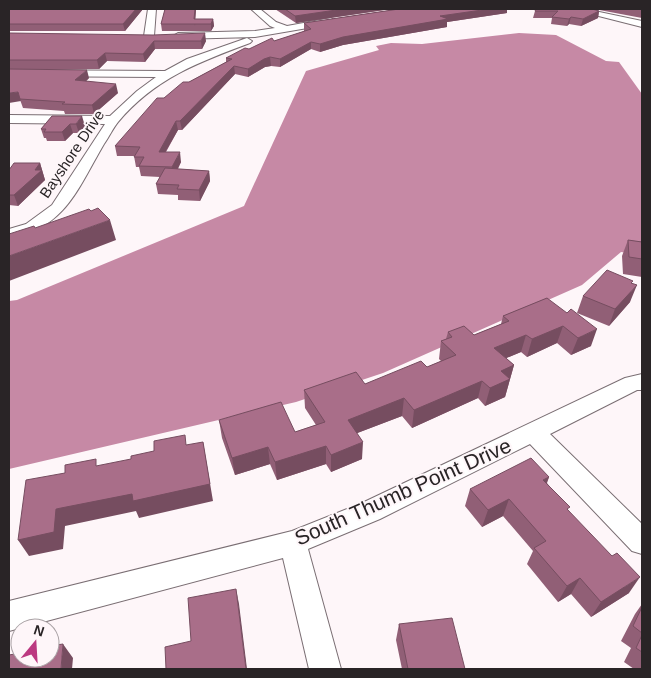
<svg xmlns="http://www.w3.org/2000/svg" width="651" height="678" font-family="Helvetica,sans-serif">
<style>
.water{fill:#c689a5}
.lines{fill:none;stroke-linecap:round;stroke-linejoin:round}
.street-casing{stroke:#7a6e73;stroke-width:2}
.street{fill:#fff;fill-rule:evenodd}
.wall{fill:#915f76}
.shaded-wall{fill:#764d60}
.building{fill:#a96e89;stroke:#764d60}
.labels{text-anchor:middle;stroke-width:4;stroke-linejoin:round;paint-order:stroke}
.far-street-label{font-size:15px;fill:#292426;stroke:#fef6f9}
.near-street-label{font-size:21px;fill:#292426;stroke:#fef6f9}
</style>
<rect width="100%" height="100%" fill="#fef6f9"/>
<path class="water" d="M519,33l37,2 50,26 13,1 23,32v161l-21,-3 -39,33 -199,88 -87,29 -287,67v-168l8,-1 227,-94 62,-135 73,-21 -3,-4 15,-3 31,1z"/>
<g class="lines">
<g class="street-casing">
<path id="street" d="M148,9h8l-2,27 -5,3 -5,-3z
M251,9h9l16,13 11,4 44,-8 4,3 -4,3 -76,13 -77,2 -5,-3 5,-3 77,-2 20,-3 -5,-2z
M571,9h14l57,12v6z
M247,38l5,3 -2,2c-51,19 -95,35 -132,79 -5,6 -9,15 -14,22 -27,46 -38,83 -95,95v-10l17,-5 26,-19 53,-81 -96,-1v-8l101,1 27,-25 19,-14 -147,-1v-6l156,1 22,-12z
M642,374v16h-5l-87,44 92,90v30l-10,-3 -102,-107 -150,75 -72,30 33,120h-32l-26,-111 -274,73v-30l283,-70 70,-28 263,-125z"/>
</g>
<use href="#street" class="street"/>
</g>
<path class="wall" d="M9,9h134l-18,22h-116v1z
M165,9h31l-1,10h18l1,7 -3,5h-49l-1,-7z
M275,9h116l-95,14z
M399,9h108v4l-60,9v5l-104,18 -23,7 -9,-3 -31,18 -9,-1 -6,1 -17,10 -13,-3 -53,56h-4l-12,22 15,10 -3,7 31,2 1,10 -10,20 -22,-1v-5l-20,-1 -2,-10 4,-7 -19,-1 -2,-9h-3l-2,-11h-17l-2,-10 49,-48 25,-16 37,-20v-4l23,-9 56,-18h-1v-8z
M594,9h48v9z
M535,11h64l-1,7 -17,8 -12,-2 -2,2 -16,-2 1,-6h-19z
M9,33l197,8 -4,8h-47l-10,13 -38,-1 -8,8h-90z
M9,69l80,9 -3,3 32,12 -24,21h-29l-1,-3 -41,-3z
M52,116l33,10 -6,7h-6l-8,8h-18l-1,-3h-2l-3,-9z
M40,163l5,17 -27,26 -9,-1v-35z
M628,240l14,2v35l-19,-3 -1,-18z
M632,283l-2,19 -21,24 -32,-13 6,-17z
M547,298l44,48 -20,9 -14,-12 -30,14 -6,-5 -15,6 8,7 -9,32 -20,9 -7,-8 -66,30 -10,-12 -45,17 5,26 -31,13 -5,-8 -49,16 -7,-16 -35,11 -13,-37 -3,-18 76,12 21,-7 -11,-17 -1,-18 61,-6 62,-17 14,-6 -2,-2 2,-18 5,-2 2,-7 26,3 27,-11 2,-8z
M549,477l-2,6 21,27 61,83 -38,24 -20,-23 -13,8 -31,-38 6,-13 -30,-35 -21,11 -17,-21 5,-17z
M642,604v65h-8l-10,-7 7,-14 -10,-7 14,-27z
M399,624l66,45h-63l-6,-29z"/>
<path class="shaded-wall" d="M136,9h7l-18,22 -2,-7z
M195,9h1l-1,17 -1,-7z
M343,9h48l-95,14 -1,-7z
M489,9h18v4l-60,9v5l-104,18 -23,7v-8l23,-7 97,-21z
M599,11l-1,7 -17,8 2,-7z
M571,17l-2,7 -2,2 2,-7z
M213,19l1,7 -3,5v-7z
M205,33l1,8 -4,8 -1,-8z
M154,41l1,8 -10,13 -2,-8z
M311,42v7l-31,18v-8z
M105,53l2,8 -8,8 -2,-9z
M270,57l1,9 -6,1 -17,10v-8l16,-10z
M234,66l1,8 -53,56 -2,-9z
M87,70l2,8 -11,11 -3,-9z
M116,84l2,9 -24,21 -2,-9z
M18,92l3,9 -12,2v-10z
M82,116l3,10 -6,7 -3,-9z
M176,121l2,9 -18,31 -1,-9z
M70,124l3,9 -8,8 -3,-9z
M180,152l1,10 -8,15 -1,-10z
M40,163l5,17 -27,26 -4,-11z
M209,171l1,10 -10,20 -1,-11z
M110,220l6,20 -107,41v-25z
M637,285l-7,17 -21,24 6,-17z
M563,326l-6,17 -30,14 5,-18z
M597,329l-6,17 -20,9 7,-17z
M526,335l-5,17 -31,13 4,-17z
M514,365l-9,32 -20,9 5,-18 11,-17z
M482,381l-4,17 -66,30 2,-18z
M404,398l-2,18 -55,21 1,-17z
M203,442l10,59 -74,17 -3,-7 -71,15 -2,23 -34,7 -11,-16 38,-31z
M363,442l-1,17 -31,13v-17z
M326,446v18l-49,16 -2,-18z
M268,447l2,17 -35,11 -3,-17z
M549,477l-7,17 1,-14z
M509,499l-6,17 -21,11 6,-17z
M640,577l-11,16 -38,24 10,-15z
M580,578l-9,16 -13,8 9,-16z
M236,589l3,15 8,65h-1z
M63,644l10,14 -1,11h-11z"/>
<path class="building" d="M9,9h127l-13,15h-114z
M165,9h30l-1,10h19l-2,5h-50z
M285,9h58l-48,7z
M399,9h90l-49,7 8,3 -105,18 -23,7 -9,-2 -31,17 -10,-2 -6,2 -16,10 -14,-3 -54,55h-4l-17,31h21l-8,15 -33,-1 5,-9h-10l6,-10 -25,-1 42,-48h7l19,-16h6l43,-23 -6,-1 19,-10 4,1 23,-11 2,3 37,-12 -7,-6z
M536,9h56l7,2 -16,8 -12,-2 -2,2 -17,-2 6,-6h-23z
M9,33l144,2 52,-2 -4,8h-47l-11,13 -38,-1 -8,7h-88z
M9,69l78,1 -12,10 41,4 -24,21 -30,-1 3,-2 -45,-3 -2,-7 -9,1z
M52,116h30l-6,8h-6l-8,8h-18l2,-3h-5z
M14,163h26l-5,7h7l-28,25h-5v-25z
M165,168l44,3 -10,19 -22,-1 2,-4 -23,-1z
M98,208l12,12 -101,36v-22l25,-8 1,2 54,-19 2,2z
M628,240l14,2v17l-13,-2z
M607,270l26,11 -2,2 6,2 -22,24 -32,-13z
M547,298l20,15 4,-4 26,20 -19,9 -15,-12 -31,13 -6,-4 -32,13 20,17 -13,6 9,8 -20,9 -8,-7 -68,29 -10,-12 -56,22 15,22 -32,13 -5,-9 -51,16 -7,-15 -36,11 -13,-38 62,-18 14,30 30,-10 -21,-32 52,-18 9,12 56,-23 6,6 29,-12 -15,-14 11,-4 -4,-5 16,-6 10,9 35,-14 -6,-5z
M185,435l1,10 17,-3 7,42 -77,17 -1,-7 -76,15 -2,23 -36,8 8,-60 39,-7v-8l31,-6v7l35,-7v-3l23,-5v-10z
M531,458l18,19 -6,3 27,27 -3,2 45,47 5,-3 23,24 -39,25 -21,-24 -13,8 -33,-38 12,-7 -37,-42 -21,11 -18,-21z
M236,589l10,80h-80l-1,-22 26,-6 -3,-43z
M642,607v26l-9,-7z
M452,618l13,51h-57l-9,-45z
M642,635v17l-6,-4z
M63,644l-2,25h-52v-14l11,-2v5h30v-12z"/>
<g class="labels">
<g class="far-street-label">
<text transform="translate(72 154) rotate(-56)" y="5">Bayshore Drive</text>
</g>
<g class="near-street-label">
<text transform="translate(403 492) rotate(-24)" y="7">South Thumb Point Drive</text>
</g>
</g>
<rect width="651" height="678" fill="none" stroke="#292426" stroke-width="20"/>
<g transform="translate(35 643) rotate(18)"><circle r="24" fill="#fef6f9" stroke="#a9a2a5"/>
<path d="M0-4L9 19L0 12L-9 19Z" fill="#bc3981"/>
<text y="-8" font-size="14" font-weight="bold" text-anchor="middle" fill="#292426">N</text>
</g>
</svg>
